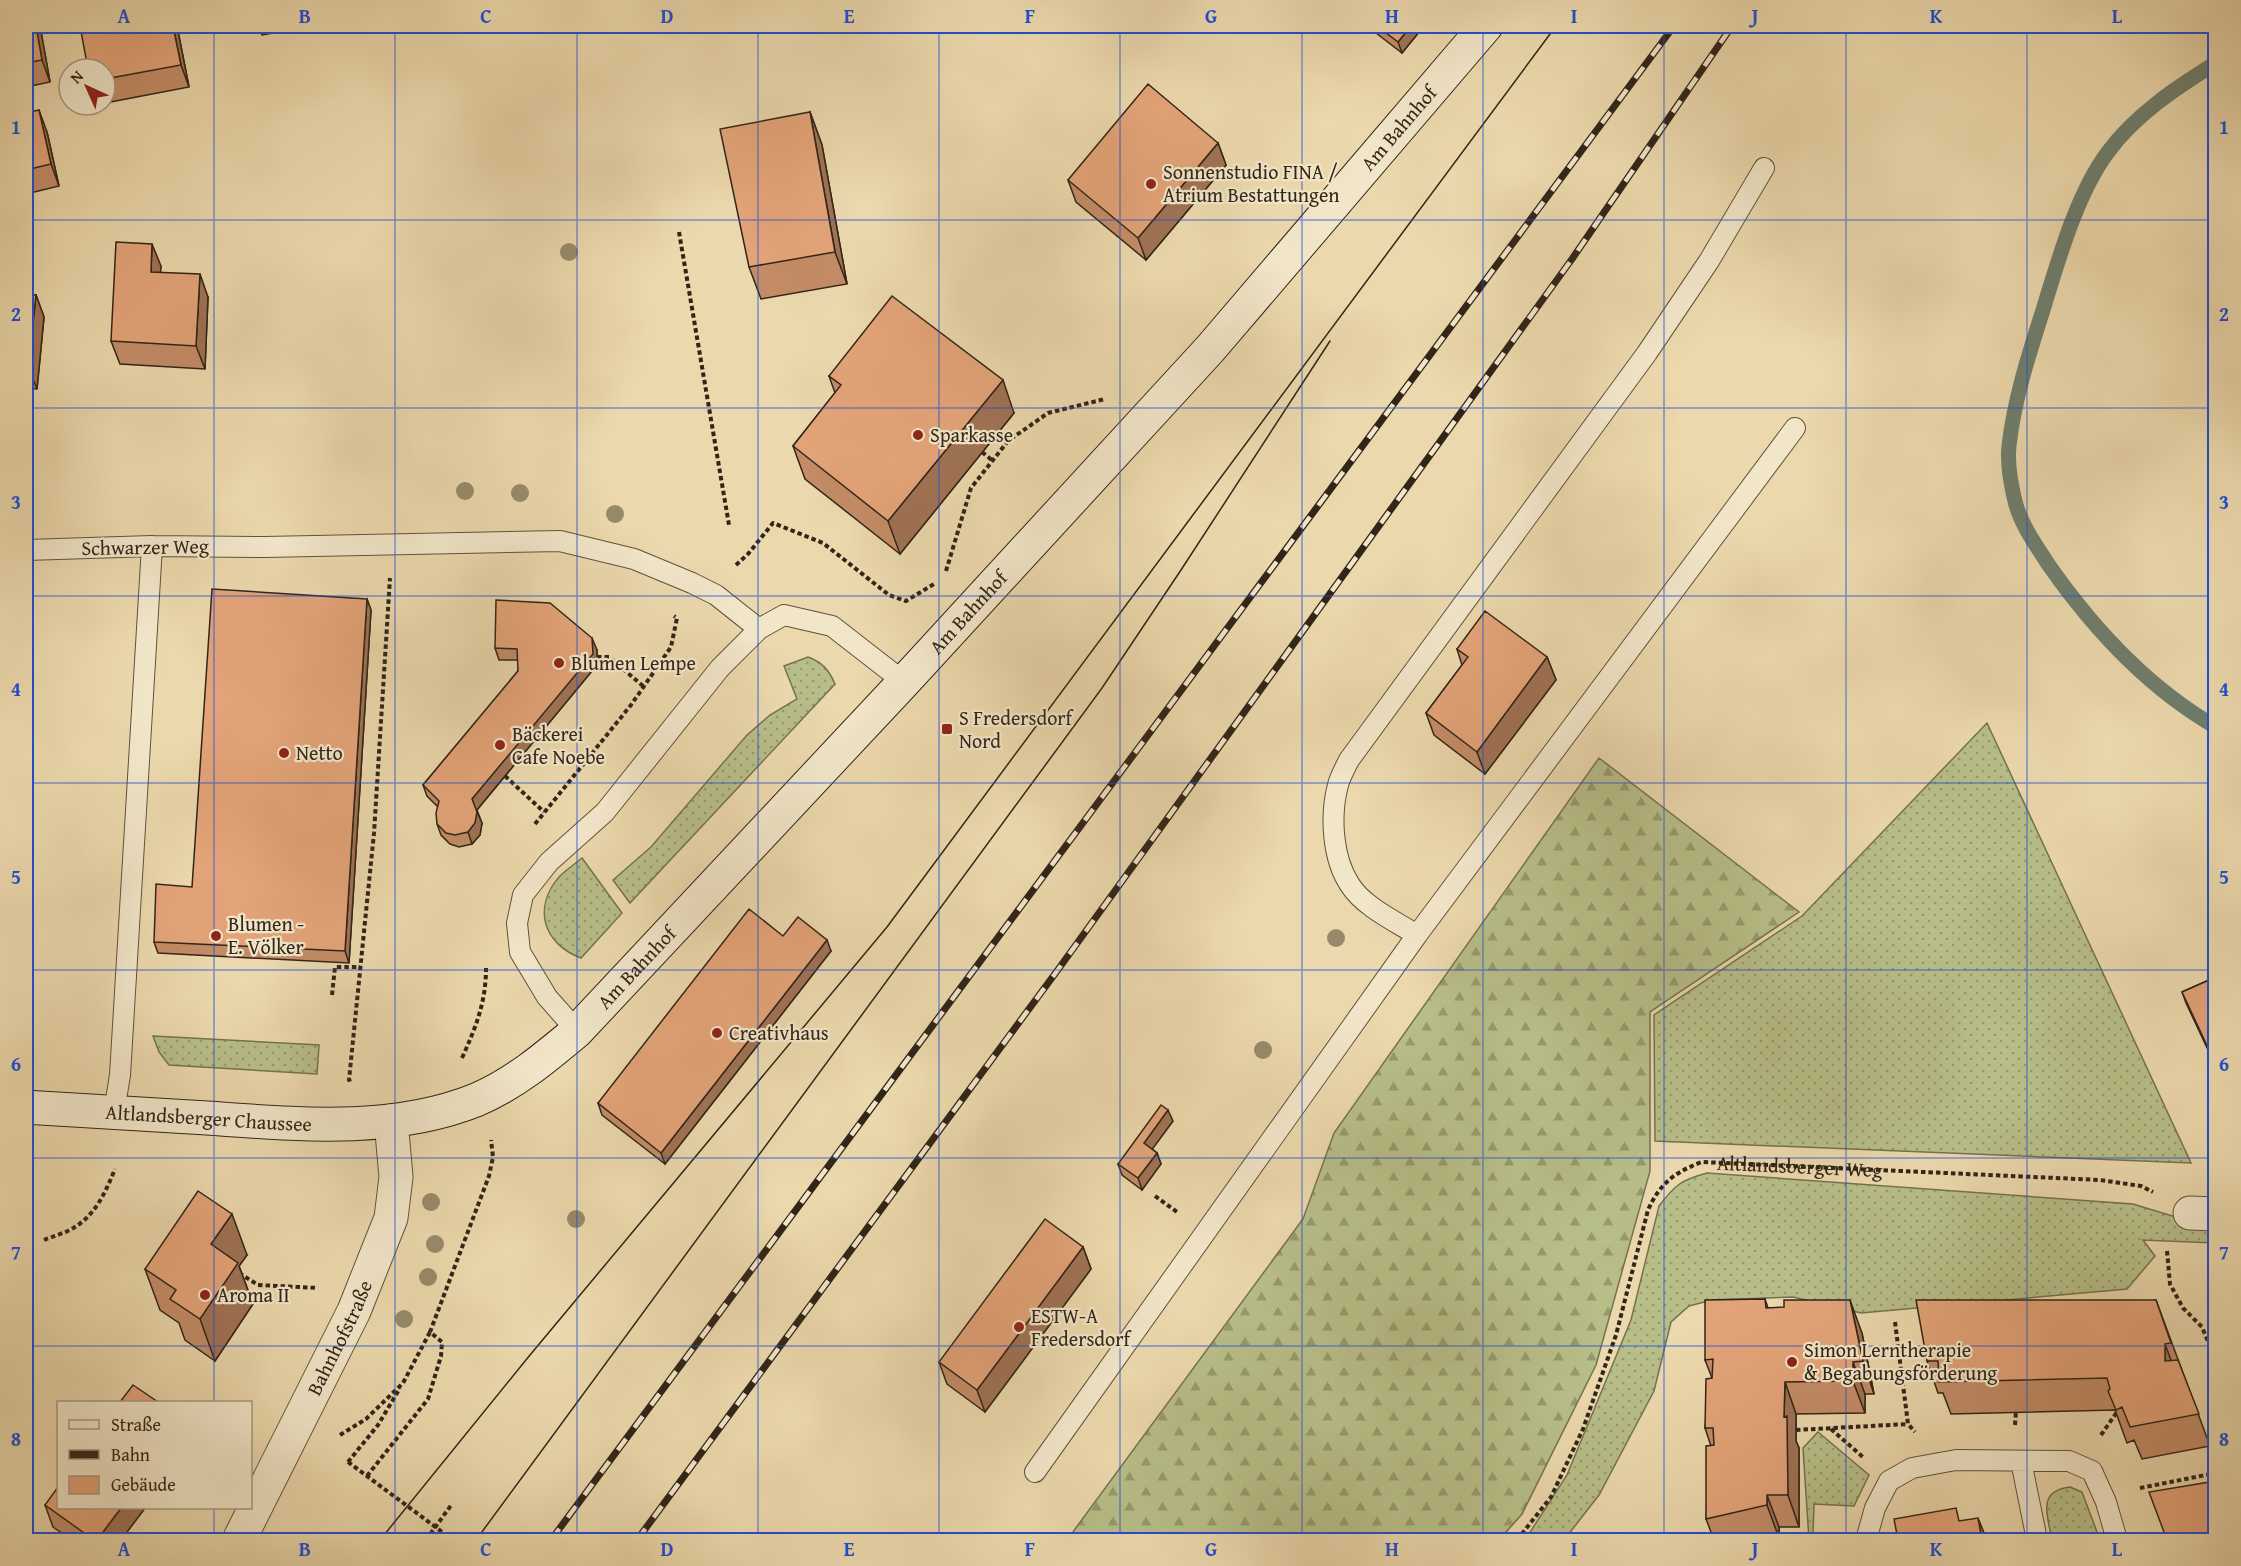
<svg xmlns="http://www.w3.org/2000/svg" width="2241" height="1566" font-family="'Gentium Book Plus',serif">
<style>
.grass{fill:url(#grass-dots);stroke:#747250;stroke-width:1.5}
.forest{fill:url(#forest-firs);stroke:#747250;stroke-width:1.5}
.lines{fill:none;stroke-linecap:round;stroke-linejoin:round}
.stream{stroke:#6f7e6d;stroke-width:15}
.service-casing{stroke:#60523d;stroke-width:22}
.minor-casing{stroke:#60523d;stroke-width:35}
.secondary-casing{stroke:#312518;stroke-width:35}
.path{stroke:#312518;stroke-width:4;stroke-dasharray:4.5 3;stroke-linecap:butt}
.service{stroke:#f2e6c9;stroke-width:20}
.minor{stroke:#f2e6c9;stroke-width:33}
.secondary{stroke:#f2e6c9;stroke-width:33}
.tram{stroke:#312518;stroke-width:1.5}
.rail-casing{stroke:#312518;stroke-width:7}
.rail{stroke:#f2e6c9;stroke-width:4.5;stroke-dasharray:14;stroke-linecap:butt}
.path-bridge{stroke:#312518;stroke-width:4;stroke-dasharray:4.5 3;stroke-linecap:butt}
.tree{fill:#978a6a}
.wall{fill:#c38c67;stroke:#312518;stroke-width:1.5}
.shaded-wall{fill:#9f7254;stroke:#312518;stroke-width:1.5}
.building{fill:#e3a378;stroke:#312518;stroke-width:1.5}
.grid{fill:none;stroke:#1d4ed8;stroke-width:1.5;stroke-opacity:0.55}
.poi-dot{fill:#8f2418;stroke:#f2e6c9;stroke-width:2}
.labels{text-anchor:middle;stroke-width:4.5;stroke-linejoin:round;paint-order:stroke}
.street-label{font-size:20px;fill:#312518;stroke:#f2e6c9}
.poi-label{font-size:20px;fill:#312518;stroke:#f2e6c9;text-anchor:start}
.neatline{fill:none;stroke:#1d4ed8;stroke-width:2}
.grid-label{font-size:20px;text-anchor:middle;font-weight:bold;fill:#1d4ed8}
</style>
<defs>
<pattern id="grass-dots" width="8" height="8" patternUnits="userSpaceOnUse" patternTransform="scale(1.5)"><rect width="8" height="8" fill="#b8be88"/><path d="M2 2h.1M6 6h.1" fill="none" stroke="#969a6e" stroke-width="1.8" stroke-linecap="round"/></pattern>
<pattern id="forest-firs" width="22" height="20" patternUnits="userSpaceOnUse" patternTransform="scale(1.5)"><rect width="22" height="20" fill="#b8be88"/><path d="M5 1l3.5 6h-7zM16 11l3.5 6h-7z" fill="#969a6e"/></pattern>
</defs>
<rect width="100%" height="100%" fill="#ebd8ac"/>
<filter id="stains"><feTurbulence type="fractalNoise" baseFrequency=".00333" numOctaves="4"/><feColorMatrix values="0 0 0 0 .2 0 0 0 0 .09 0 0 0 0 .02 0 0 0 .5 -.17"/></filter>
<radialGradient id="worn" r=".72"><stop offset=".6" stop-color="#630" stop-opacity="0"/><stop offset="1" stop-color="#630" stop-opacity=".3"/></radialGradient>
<path class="grass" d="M808,657c14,5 21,13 27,27l-205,219 -17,-23 38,-33 96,-112 23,-20 27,-16 -13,-33z
M1987,723l204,440 -536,-22 -1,-126 148,-99z
M582,858l40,55 -41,45c-38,-14 -49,-51 -21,-82 7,-7 15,-12 22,-18z
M153,1036l166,9 -2,29 -148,-9 -10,-13z
M1707,1173l426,31 82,25v14l-72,-3 12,16 -28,33 -266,24 -68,-16 -81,3 -23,6 -18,16 -17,69 -55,104 -35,45h-39l42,-65 64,-155 28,-114c16,-21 22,-26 48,-33z
M1818,1432l51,43 -15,31 -40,-2 -1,29 37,3 -1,4h-40l-6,-92z
M2070,1487l12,5 18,48h-48c-4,-24 -16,-49 18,-53z"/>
<path class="forest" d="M1599,758l200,154 -149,100v159l-54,194 -74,149 -23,26h-432l236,-321 31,-86z"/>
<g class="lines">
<path class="stream" d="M2216,63c-39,24 -81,52 -108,89 -31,41 -50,109 -65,158 -14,44 -29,90 -34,136 -2,19 2,40 7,59 6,21 20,40 32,59 44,63 100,124 168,163"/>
<g class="service-casing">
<path id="service" d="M26,550l126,-4 113,1 295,-6 74,18 58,24 24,12 43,34
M1417,935c-22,-14 -53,-28 -67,-50 -18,-27 -20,-70 -12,-100 2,-8 7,-17 11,-25l298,-407 62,-92 55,-93
M577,1031l-30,-34 -27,-45 -3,-29 6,-28 26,-33 56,-50 115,-144 39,-39 25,-14 48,11 72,56
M114,1112l6,-37 32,-529
M2021,1461l16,79
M1035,1472l382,-537 378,-507
M1866,1540l9,-32 14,-27 23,-13 44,-8 113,1 23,10 14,31 11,38"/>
</g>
<g class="minor-casing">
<g id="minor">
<path d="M2190,1213l26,1"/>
<path id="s2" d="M239,1540l115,-229 37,-93 5,-41 -5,-56"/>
</g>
</g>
<g class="secondary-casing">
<g id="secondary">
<path id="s3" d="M26,1107c60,4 120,7 181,11 89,6 184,16 269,-18 38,-16 70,-43 101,-69l327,-349 306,-333 276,-323"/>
</g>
</g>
<g class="path">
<path d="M679,232l50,293"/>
<path d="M982,452l11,9"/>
<path d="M736,565l12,-11 25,-31 50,20 66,52 17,6 28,-17"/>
<path d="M946,571l25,-83 37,-47 40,-28 57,-14"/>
<path d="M597,657h12l34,29"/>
<path d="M505,776l39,36"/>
<path d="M535,824l96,-119 40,-58 6,-29 -3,-2"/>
<path d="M332,995l3,-28h25"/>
<path d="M462,1058c14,-31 24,-56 24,-90"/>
<path d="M351,1079l-2,1 25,-247 16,-255"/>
<path d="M1155,1196l22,16"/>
<path d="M44,1240c9,-4 22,-7 31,-13 21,-13 31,-36 40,-58"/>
<path d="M2167,1251l3,33 13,24 19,19 14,34"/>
<path d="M239,1273l19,12 60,3"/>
<path d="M1895,1322l13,102 7,8"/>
<path d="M2015,1425l1,-14"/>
<path d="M1831,1429l33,29"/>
<path d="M1796,1430l112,-6"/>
<path d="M340,1435l26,-16 37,-36 27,-51"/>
<path d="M2101,1435l16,-23"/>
<path d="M348,1462l30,-37 22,-37"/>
<path d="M367,1476l61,-77 13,-43 1,-14 -12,-10 59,-156 4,-19 -2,-17"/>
<path d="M2140,1488l76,-15"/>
<path d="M426,1540l26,-36"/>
<path id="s1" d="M1517,1540l34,-43 32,-68 33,-94 32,-125c12,-27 27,-38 54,-48l398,18 41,6 12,6"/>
</g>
<use href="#service" class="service"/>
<use href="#minor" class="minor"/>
<use href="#secondary" class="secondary"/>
<path class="tram" d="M380,1540l150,-185 357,-428 669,-901
M476,1540l626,-852 79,-118 149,-229"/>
<g class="rail-casing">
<path id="rail" d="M551,1540l1123,-1514
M637,1540l420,-569 515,-712 160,-233"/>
</g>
<use href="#rail" class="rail"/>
<path class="path-bridge" d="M348,1462l105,78"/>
</g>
<g class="tree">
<circle cx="569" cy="252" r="9"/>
<circle cx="465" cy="491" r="9"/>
<circle cx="520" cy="493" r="9"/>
<circle cx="615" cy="514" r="9"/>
<circle cx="1336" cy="938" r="9"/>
<circle cx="1263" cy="1050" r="9"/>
<circle cx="431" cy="1202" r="9"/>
<circle cx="576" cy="1219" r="9"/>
<circle cx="435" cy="1244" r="9"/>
<circle cx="428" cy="1277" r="9"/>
<circle cx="404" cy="1319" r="9"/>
</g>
<path class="wall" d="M26,26h14l10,56 -24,5z
M177,26l12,61 -84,16v-34z
M258,26h58l-54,9z
M397,26h21l-19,3z
M1367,26h57l-22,27z
M810,112l12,33 25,139 -86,15 -12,-32z
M26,113l21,19 12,54 -33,8z
M1218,143l8,22 -80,95 -70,-58 -8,-22z
M161,266l-1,6 48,25 -3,72 -85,-5 -9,-23z
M26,294l10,1 8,22 -7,72 -11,-1z
M829,376l185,37 -114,141 -95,-75 -12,-33 42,-53z
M367,599l4,11 -22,353 -191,-10 -4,-11 38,-55z
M495,648l102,2v15l-120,145 5,13 -2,12 -8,9 -13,3 -9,-3 -9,-9 -4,-11 1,-17 -11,-11 -4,-11 95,-114v-11h-19z
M1457,649l90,8 9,23 -71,94 -51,-39 -8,-22 36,-48z
M783,936l48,15 -166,213 -63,-49 -4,-12z
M2216,977v90l-30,-64 -4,-11z
M1173,1121l-21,28 5,4 4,11 -19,26 -20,-15 -4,-11z
M1083,1247l8,22 -106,143 -38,-28 -8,-22z
M247,1255l-8,11 14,38 -38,57 -30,-21 -6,-17 -19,-13 -15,-41z
M1765,1299l3,9 94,25 12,61h-9v19l-69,1v27l3,7v79h-20v11l-13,2h-52l-8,-21 5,-73 -6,-18 7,-50 -7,-18z
M2156,1300l54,146 -68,13 -8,-19 -7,3 -12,-33 -164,4 -8,-21h-5l-11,-32z
M45,1505l100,3 -24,32h-49l-19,-13z"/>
<path class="shaded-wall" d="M36,26h4l10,56 -8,-22z
M173,26h4l12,61 -8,-22z
M1411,26h13l-22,27 -4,-11z
M39,110l8,22 12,54 -8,-22z
M810,112l12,33 25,139 -12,-32z
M1218,143l8,22 -80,95 -8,-22z
M152,244l9,22 -2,28 -8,-22z
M200,274l8,23 -3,72 -9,-23z
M36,295l8,22 -7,72 -9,-22z
M1003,380l11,33 -114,141 -12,-33z
M367,599l4,11 -22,353 -4,-12z
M592,638l5,12v15l-121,146 -4,-12z
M1547,657l9,23 -71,94 -8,-22z
M477,812l5,11 -2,12 -8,9 -4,-12z
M827,940l4,11 -166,213 -4,-11z
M1168,1110l5,11 -25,34 -4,-12z
M1157,1153l4,11 -19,26 -4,-12z
M232,1214l15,41 -8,11 14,38 -38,57 -15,-42 11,-75z
M1083,1247l8,22 -106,143 -8,-22z
M1850,1300l12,33 12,61 -11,-33z
M2165,1344l12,32 -12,-15z
M1853,1362l12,32v19l-12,-32z
M1785,1382l11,32v27l3,7v79l-11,-32 -4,-78z
M1767,1495l12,32v11l-12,-33z
M121,1508h24l-24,32h-24z
M1978,1518l9,22h-5z"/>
<path class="building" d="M26,26h10l6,34 -16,3z
M80,26h93l8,39 -76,14v-10h-17z
M1377,26h34l-13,16z
M1148,84l70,59 -80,95 -70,-58z
M39,110l12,54 -25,6v-57z
M810,112l25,140 -86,15 -29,-138z
M116,242l36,2 -1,28 49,2 -4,72 -85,-5z
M26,294l10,1 -8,72 -2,-1z
M892,296l111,84 -115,141 -95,-75 48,-61 -12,-9z
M212,589l155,10 -22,352 -191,-9 2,-58 36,3z
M496,600l54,3 42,35 1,16 -121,145 5,13 -2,11 -7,9 -13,3 -9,-2 -9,-9 -1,-11 3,-12 -16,-16 95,-114 -1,-22 -22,-1z
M1485,611l62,46 -70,95 -51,-39 42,-56 -11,-8z
M749,909l34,27 15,-19 29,23 -166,213 -63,-50z
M2216,977v88l-34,-73z
M1161,1105l7,5 -24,33 13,10 -19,25 -20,-14z
M198,1191l34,23 -21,30 27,19 -38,56 -30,-20 6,-9 -31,-21z
M1045,1219l38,28 -106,143 -38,-28z
M1765,1299l1,9 18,-1v-7h66l13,61 -10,1v19l-68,1 -1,35 3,-1 1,79h-21v10l-61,14v-73l8,-1 -1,-17h-8l1,-49 6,-1 1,-19 -8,1v-60z
M1916,1300h240l15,43 -6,1v17l13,-1 21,54 -69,13 -8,-20 -6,3 -8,-19 2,-2 -3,-11 -168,4 -1,-21h-11z
M133,1385l25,17h-38z
M2216,1481v59h-49l-18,-48z
M58,1487v21h63l-24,32h-3l-49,-35z
M1956,1508l3,13 19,-3 4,22h-84l-4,-21z"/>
<path class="grid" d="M214,26v1376M395,26v1514M577,26v1514M758,26v1514M939,26v1514M1120,26v1514M1302,26v1514M1483,26v1514M1664,26v1514M1846,26v1514M2027,26v1514M26,220h2190M26,408h2190M26,596h2190M26,783h2190M26,970h2190M26,1158h2190M26,1346h2190M214,1508v32"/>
<g class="poi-dot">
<circle cx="1151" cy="184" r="6"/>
<circle cx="918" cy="435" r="6"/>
<circle cx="559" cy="663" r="6"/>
<rect x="941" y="723" width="12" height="12" rx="3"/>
<circle cx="500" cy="745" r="6"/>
<circle cx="284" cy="753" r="6"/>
<circle cx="216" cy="936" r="6"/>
<circle cx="717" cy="1033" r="6"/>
<circle cx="205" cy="1295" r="6"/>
<circle cx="1019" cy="1327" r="6"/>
<circle cx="1792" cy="1362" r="6"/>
</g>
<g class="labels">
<g class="street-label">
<text dy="7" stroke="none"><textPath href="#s3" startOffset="1797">Am Bahnhof</textPath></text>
<text transform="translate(145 547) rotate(-1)" y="7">Schwarzer Weg</text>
<text dy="7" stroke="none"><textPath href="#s3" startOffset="1149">Am Bahnhof</textPath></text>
<text dy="7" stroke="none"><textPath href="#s3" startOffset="663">Am Bahnhof</textPath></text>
<text dy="7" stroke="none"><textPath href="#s3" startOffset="183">Altlandsberger Chaussee</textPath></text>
<text dy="7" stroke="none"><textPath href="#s1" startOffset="531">Altlandsberger Weg</textPath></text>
<text dy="7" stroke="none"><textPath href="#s2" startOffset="226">Bahnhofstraße</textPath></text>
</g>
<g class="poi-label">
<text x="1163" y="179">Sonnenstudio FINA /<tspan x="1163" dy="23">Atrium Bestattungen</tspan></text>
<text x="930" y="442">Sparkasse</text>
<text x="571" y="670">Blumen Lempe</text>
<text x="959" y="725">S Fredersdorf<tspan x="959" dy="23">Nord</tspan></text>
<text x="512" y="741">Bäckerei<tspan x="512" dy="23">Cafe Noebe</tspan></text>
<text x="296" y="760">Netto</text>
<text x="228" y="931">Blumen -<tspan x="228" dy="23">E. Völker</tspan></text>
<text x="729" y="1040">Creativhaus</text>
<text x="217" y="1302">Aroma II</text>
<text x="1031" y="1323">ESTW-A<tspan x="1031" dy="23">Fredersdorf</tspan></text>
<text x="1804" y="1357">Simon Lerntherapie<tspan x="1804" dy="23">&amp; Begabungsförderung</tspan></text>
</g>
</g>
<rect width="2241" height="1566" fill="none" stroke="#ebd8ac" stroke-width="66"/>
<rect x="57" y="1401" width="195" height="108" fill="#f2e6c9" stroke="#a59982" stroke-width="1.5"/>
<rect x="69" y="1420" width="30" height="9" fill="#f2e6c9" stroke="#a59982" stroke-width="1.5"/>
<text x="111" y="1431" font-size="18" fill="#312518">Straße</text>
<rect x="69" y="1450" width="30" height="9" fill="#312518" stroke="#a59982" stroke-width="1.5"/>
<text x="111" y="1461" font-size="18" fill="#312518">Bahn</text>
<rect x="69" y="1476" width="30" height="18" fill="#e3a378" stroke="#a59982" stroke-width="1.5"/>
<text x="111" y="1491" font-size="18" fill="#312518">Gebäude</text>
<g transform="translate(87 87) rotate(315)"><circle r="28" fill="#f2e6c9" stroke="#a59982" stroke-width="1.5"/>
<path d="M0-4.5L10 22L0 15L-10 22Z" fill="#8f2418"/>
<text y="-9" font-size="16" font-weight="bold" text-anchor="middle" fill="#312518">N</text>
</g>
<rect x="33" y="33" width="2175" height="1500" class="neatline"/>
<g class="grid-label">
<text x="124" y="23">A</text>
<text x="305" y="23">B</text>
<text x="486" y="23">C</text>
<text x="667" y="23">D</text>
<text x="849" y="23">E</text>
<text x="1030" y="23">F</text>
<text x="1211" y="23">G</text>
<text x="1392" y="23">H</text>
<text x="1574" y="23">I</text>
<text x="1755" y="23">J</text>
<text x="1936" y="23">K</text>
<text x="2117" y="23">L</text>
<text x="16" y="134">1</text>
<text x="2224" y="134">1</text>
<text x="16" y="321">2</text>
<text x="2224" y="321">2</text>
<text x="16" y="509">3</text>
<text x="2224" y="509">3</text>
<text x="16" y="696">4</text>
<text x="2224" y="696">4</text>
<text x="16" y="884">5</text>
<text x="2224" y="884">5</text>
<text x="16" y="1071">6</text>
<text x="2224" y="1071">6</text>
<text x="16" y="1259">7</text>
<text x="2224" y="1259">7</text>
<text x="16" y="1446">8</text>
<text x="2224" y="1446">8</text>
<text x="124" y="1556">A</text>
<text x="305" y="1556">B</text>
<text x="486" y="1556">C</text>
<text x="667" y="1556">D</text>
<text x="849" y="1556">E</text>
<text x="1030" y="1556">F</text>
<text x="1211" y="1556">G</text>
<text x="1392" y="1556">H</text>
<text x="1574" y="1556">I</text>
<text x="1755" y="1556">J</text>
<text x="1936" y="1556">K</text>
<text x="2117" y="1556">L</text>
</g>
<rect width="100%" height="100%" filter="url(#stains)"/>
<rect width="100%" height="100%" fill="url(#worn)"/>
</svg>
